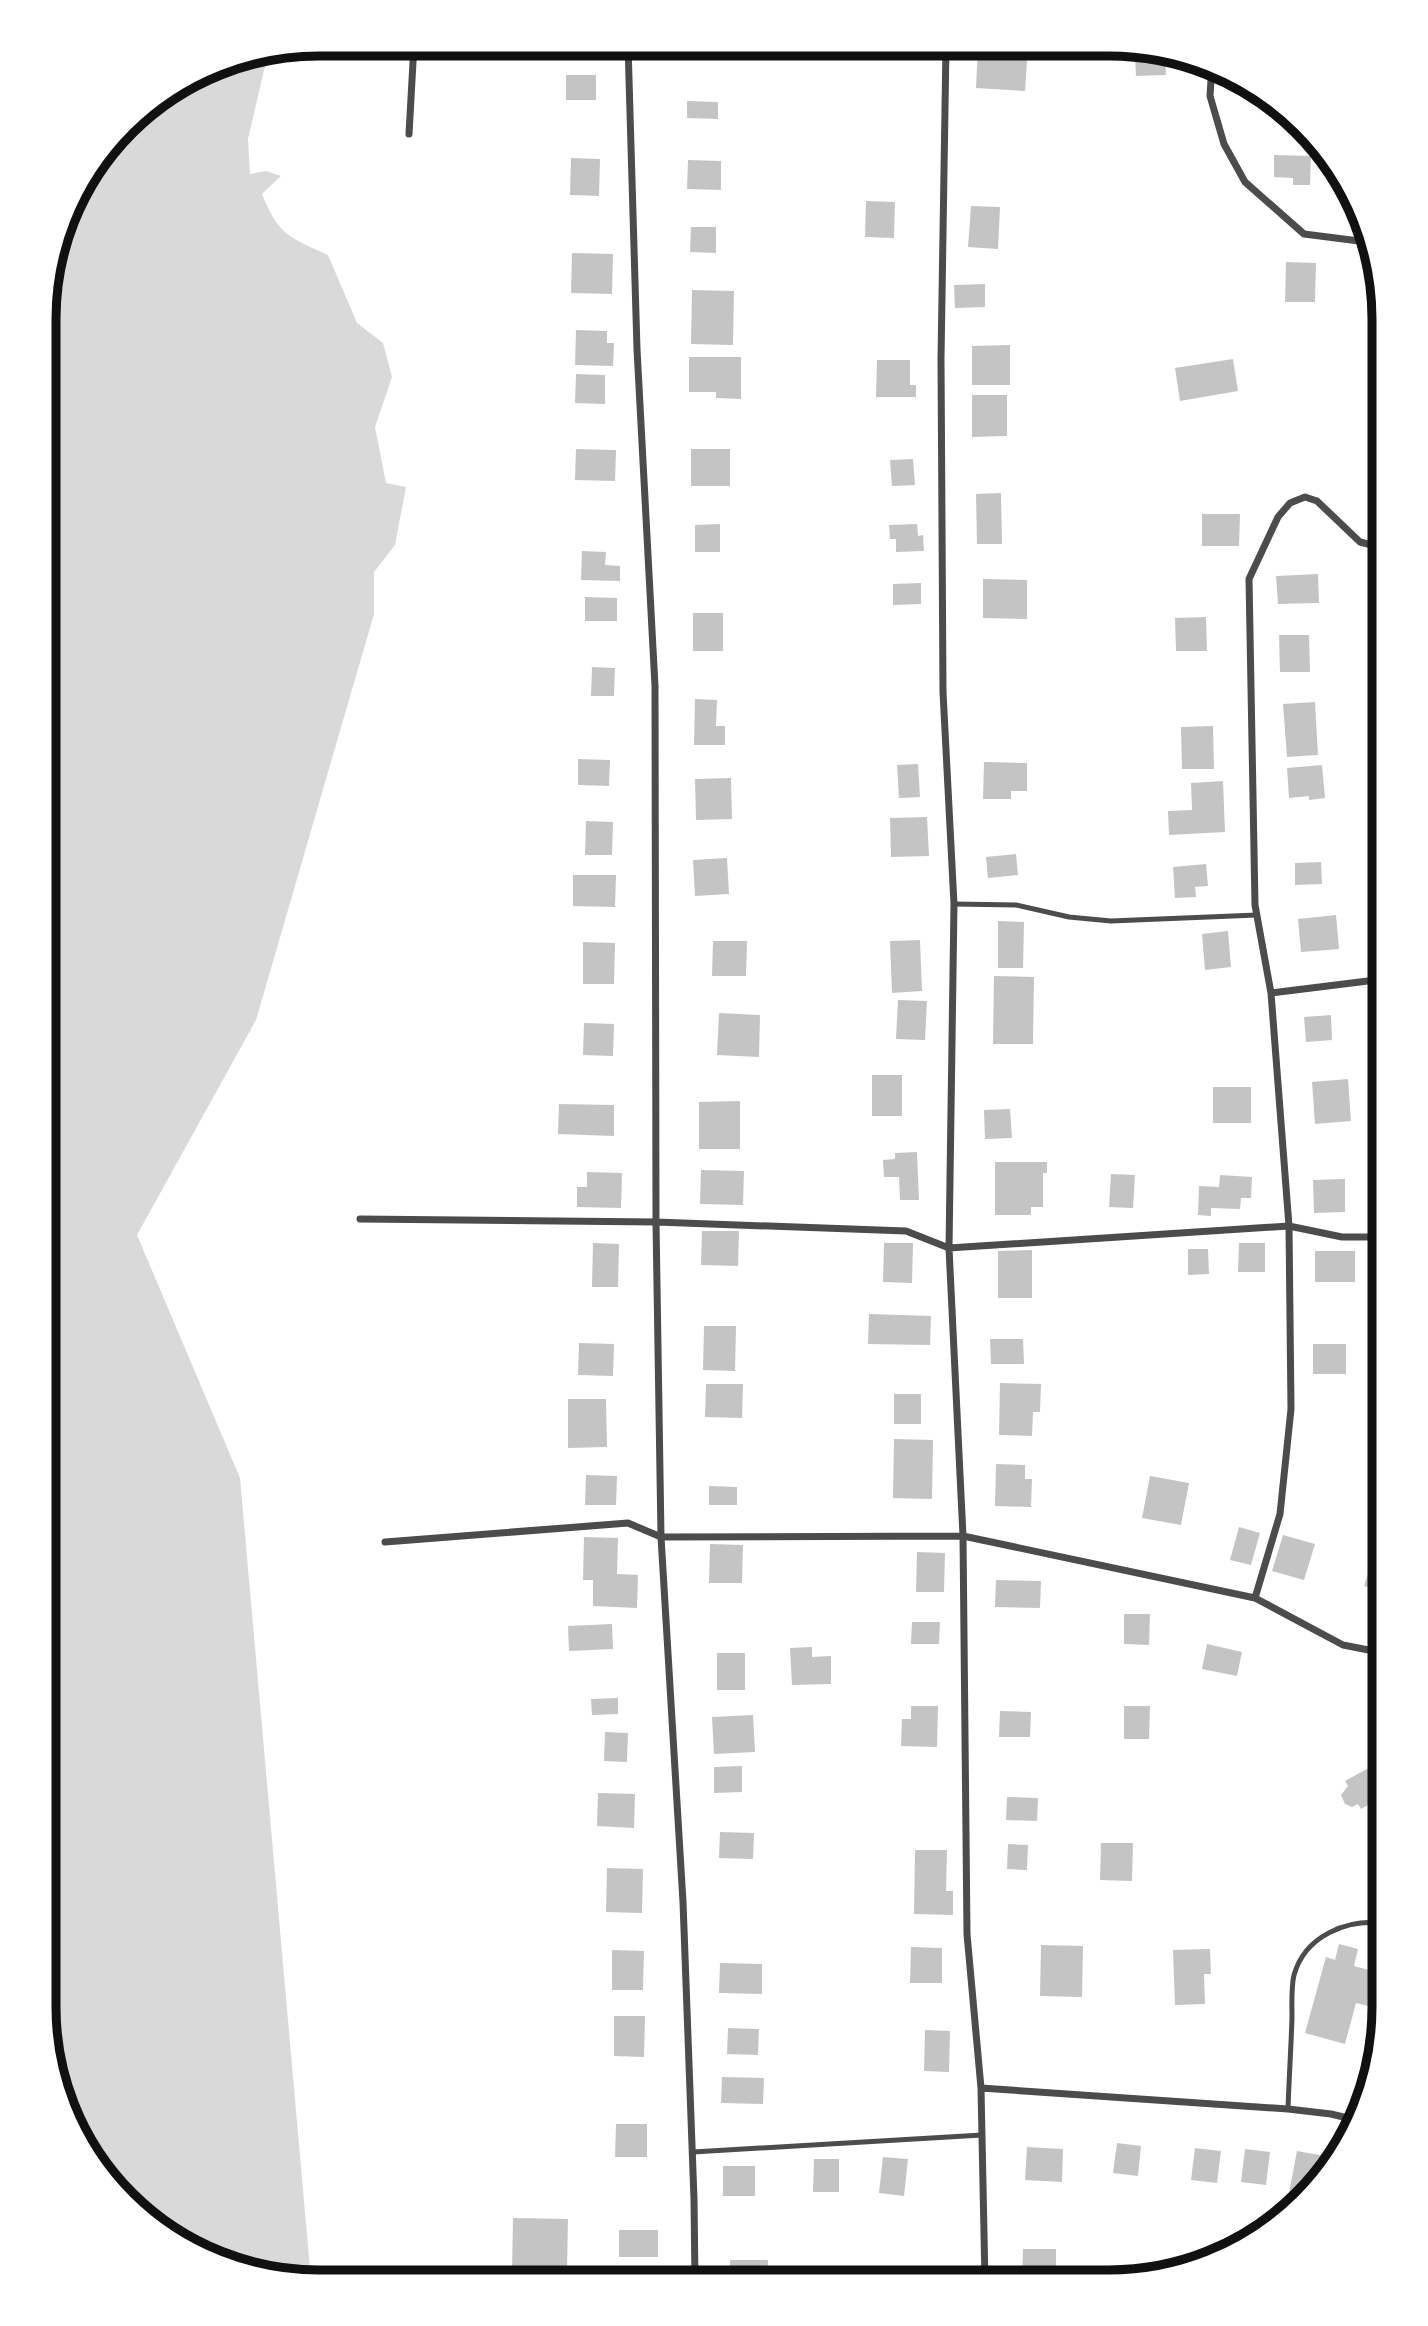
<svg xmlns="http://www.w3.org/2000/svg" width="1428" height="2326" font-family="Ubuntu,sans-serif">
<style>
.water{fill:#d9d9d9}
.building{fill:#c4c4c4}
.lines{fill:none;stroke-linecap:round;stroke-linejoin:round}
.service{stroke:#4c4c4c;stroke-width:5}
.minor{stroke:#4c4c4c;stroke-width:7}
.rim{fill:none;stroke:#111;stroke-width:9}
</style>
<rect width="100%" height="100%" fill="#fff"/>
<path class="water" d="M294,49l-3,11 -26,6 -17,73 2,35 16,-3 15,5 -19,18c17,42 27,43 66,61l29,68 26,20 9,34 -17,50 11,56 20,4 -11,58 -21,27v42l-118,406 -119,215 103,243 71,802h-27l-70,-19 -62,-35 -51,-51 -36,-63 -21,-105 2,-1723 26,-87 65,-85 77,-47z"/>
<path class="building" d="M978,46h50l-3,45 -49,-3z
M1165,55l1,20 -30,1 -1,-19z
M566,75h30v25h-30z
M1270,97l7,4 17,17 -25,-1z
M687,101l31,1v17l-31,-1z
M1274,155l37,1 -1,29h-17v-7l-19,-1z
M571,158l29,1 -1,37 -29,-1z
M688,160l33,1v29l-34,-1z
M866,201l29,1 -1,36 -29,-1z
M971,206l29,1 -2,42 -30,-2z
M691,227h25v26l-26,-1z
M572,253l41,1 -1,40 -41,-1z
M1286,262l30,1 -1,39h-30z
M985,284v23l-30,1 -1,-23z
M692,290l42,1 -1,54 -42,-1z
M576,330l31,1v12h7l-1,23 -38,-1z
M1380,338h4v27l-7,-1z
M1010,345v40h-38v-39z
M689,357h52v42l-25,-1v-6h-27z
M1233,359l5,32 -58,10 -5,-33z
M877,360h33v25h6v12h-40z
M576,374l29,1v29l-30,-1z
M972,395h35v41l-35,1z
M576,449l40,1 -1,31 -40,-1z
M691,449h39v37h-39z
M913,459l2,26 -23,1 -2,-26z
M1001,493l1,51h-25l-1,-50z
M1202,514h38l-1,32h-37z
M720,524v28h-25v-27z
M917,524l1,12 5,-1 1,16 -28,1v-13h-6l-1,-14z
M582,551l24,1 -1,13 15,1v15l-39,-1z
M1318,574l1,29 -41,1 -2,-28z
M983,579l44,1v39l-44,-1z
M921,583v21l-28,1v-21z
M585,597l32,1v23h-32z
M693,613h30v38h-30z
M1206,617l1,34h-31l-1,-33z
M1279,635h30l1,37h-30z
M1384,650v31h-8l-2,-30z
M592,667l23,1 -1,28h-23z
M695,699l22,1 -1,26h9v19h-31z
M1315,702l3,53 -31,2 -4,-53z
M1213,726l1,43h-32l-1,-42z
M578,759l32,1 -1,26 -31,-1z
M984,762l43,1v28h-16v8h-28z
M918,764l2,33 -21,1 -2,-33z
M1322,765l3,33 -16,2v-4l-20,2 -2,-30z
M731,778l1,41 -36,1 -1,-41z
M1223,781l2,51 -56,3 -1,-24 24,-1 -1,-27z
M927,817l2,39 -38,1 -1,-39z
M586,821l27,1 -1,33h-27z
M1016,854l2,21 -30,3 -2,-21z
M727,858l2,36 -34,2 -2,-36z
M1321,862l1,22 -27,1v-22z
M1206,864l2,22 -13,1 1,10 -21,1 -2,-31z
M573,875h43l-1,32 -42,-1z
M1336,915l3,34 -38,3 -3,-33z
M998,921l26,1 -1,46h-25z
M1228,931l3,36 -26,3 -3,-36z
M920,940l2,51 -30,2 -2,-52z
M713,941h34l-1,35h-34z
M583,942l32,1 -1,41h-31z
M994,976l40,1 -1,67h-40z
M898,1000l29,1 -2,39 -29,-1z
M719,1013l41,2 -1,42 -42,-2z
M1331,1015l1,25 -26,2 -2,-25z
M584,1023l30,1 -1,32 -30,-1z
M872,1075h30v41h-30z
M1348,1079l3,42 -36,3 -3,-42z
M1213,1087h38v36h-38z
M740,1101v48h-41v-47z
M559,1104l55,1v31l-56,-2z
M1010,1109l2,29 -27,1 -1,-29z
M917,1152l2,48h-19l-1,-23h-15l-1,-17 12,-1v-6z
M995,1162h52v11h-4v34h-12v8h-36z
M701,1170l43,1 -1,34 -43,-1z
M587,1172l35,1 -1,35 -44,-1v-20h10z
M1111,1174l24,1 -2,33 -24,-1z
M1220,1175l32,2 -1,21h-10l-1,11 -29,-1v8l-13,-1 1,-29 20,1z
M1345,1179v33l-31,1 -1,-33z
M702,1231h37l-1,35 -37,-1z
M593,1243l26,1 -1,43h-26z
M884,1243h29l-1,40 -29,-1z
M1239,1243h26v29h-27z
M1188,1249h20l1,25 -21,1z
M1032,1250v48h-34v-47z
M1315,1251h40v31h-40z
M869,1314l62,2 -1,29 -62,-1z
M704,1326h32l-1,45 -32,-1z
M990,1339h33l1,25h-33z
M579,1343l35,1 -1,32 -35,-1z
M1313,1344h33v30h-33z
M1000,1383l41,1 -1,28h-7l-1,24 -33,-1z
M706,1384h37l-1,34 -37,-1z
M894,1394h27v30h-27z
M568,1399h38l1,48 -39,1z
M894,1439l39,1 -1,59 -39,-1z
M996,1464l29,1v14h7l-1,28 -36,-1z
M586,1475l31,1 -1,29h-31z
M1150,1476l39,7 -8,42 -39,-7z
M709,1486l28,1v18h-28z
M1239,1527l21,6 -9,32 -21,-5z
M1283,1535l32,9 -11,36 -32,-9z
M584,1537l34,1 -1,36 21,1 -1,33 -44,-2v-26h-10z
M710,1544l33,1 -1,38h-33z
M1376,1548l8,2v42l-20,-6z
M917,1552l28,1 -1,39h-28z
M996,1580l45,1 -1,27 -45,-1z
M1124,1614h26l-1,31 -25,-1z
M912,1622h28l-1,22h-28z
M612,1624l1,25 -44,2 -1,-25z
M1207,1644l35,8 -5,24 -35,-7z
M812,1647v10l19,-1v28l-39,1 -2,-37z
M717,1653h28v37h-28z
M618,1698v16l-26,1 -1,-16z
M911,1706h27l-1,41 -36,-1 1,-27h9z
M1124,1706h26l-1,33h-25z
M1000,1711l31,1 -1,25h-31z
M753,1715l2,37 -41,2 -2,-37z
M605,1732l23,1 -1,29 -23,-1z
M1374,1765l4,8 6,-3v26l-23,13 -3,-5 -6,3 -7,-3 -4,-9 7,-9 -3,-5z
M742,1766v26l-28,1v-26z
M598,1793l37,1 -1,34 -37,-2z
M1007,1797l31,1 -1,23 -31,-1z
M720,1832l34,1 -1,26 -34,-1z
M1384,1833v21l-9,-17z
M1101,1843h32l-1,38 -32,-1z
M1008,1844l20,1 -1,25 -20,-1z
M915,1850h32l-1,41h7v24l-39,-1z
M607,1868l36,1 -1,44 -36,-1z
M1339,1944l19,5 -4,17 30,8v36l-28,-7 -11,41 -40,-11 21,-76 9,3z
M1041,1945l42,1 -1,51 -42,-1z
M911,1947l31,1v35h-32z
M1210,1949l1,25h-7l1,30 -30,1 -2,-55z
M612,1950l32,1 -1,39h-31z
M720,1963l42,1v30l-43,-1z
M614,2016h31l-1,41 -30,-1z
M728,2028l31,1 -1,26 -31,-1z
M925,2030l25,1 -1,41 -25,-1z
M722,2077l42,1 -1,26 -42,-1z
M616,2124h31v33h-32z
M1117,2143l24,3 -3,30 -25,-3z
M1027,2147l36,2 -1,33 -37,-2z
M1195,2148l26,3 -4,32 -26,-3z
M1245,2149l25,3 -4,33 -25,-3z
M1297,2151l28,5 -4,25 -20,20 -13,-3z
M883,2157l25,2 -4,37 -25,-3z
M814,2159h25v33h-26z
M723,2166h32v30h-32z
M513,2218l55,1 -1,51h-55z
M619,2230h39v27h-39z
M1023,2249h33v31h-34z
M730,2260h38l-1,21h-37z"/>
<g class="lines">
<path class="service" d="M954,904l62,1 53,12 42,4 146,-6
M1288,2109c1,-30 3,-61 4,-91 0,-14 -1,-30 2,-43 11,-39 52,-56 90,-52
M693,2152l289,-17"/>
<path class="minor" d="M628,45l9,304 18,337 1,536 5,315 22,365 11,297 1,82
M946,46l-5,313 2,333 11,212 -5,344 14,288 4,398 14,154 4,194
M1212,64l-2,32 14,48 21,38 59,52 55,7 9,-2
M409,134l5,-90
M1271,993l113,-14
M360,1219l296,3 250,9 43,17 340,-22 53,11h42
M385,1542l243,-19 33,14 302,-1 292,62 88,47 41,8
M1255,1598l25,-84 11,-105 -2,-183 -18,-233 -16,-88 -6,-326 29,-62 12,-14 15,-6 12,4 43,41 24,6
M981,2088l307,21 43,5 25,6"/>
</g>
<path d="M0 0H1428V2326H0ZM319 56H1109A263 263 0 0 1 1372 319V2007A263 263 0 0 1 1109 2270H319A263 263 0 0 1 56 2007V319A263 263 0 0 1 319 56Z" fill="#fff" fill-rule="evenodd"/>
<path class="rim" d="M319 56H1109A263 263 0 0 1 1372 319V2007A263 263 0 0 1 1109 2270H319A263 263 0 0 1 56 2007V319A263 263 0 0 1 319 56Z"/>
</svg>
